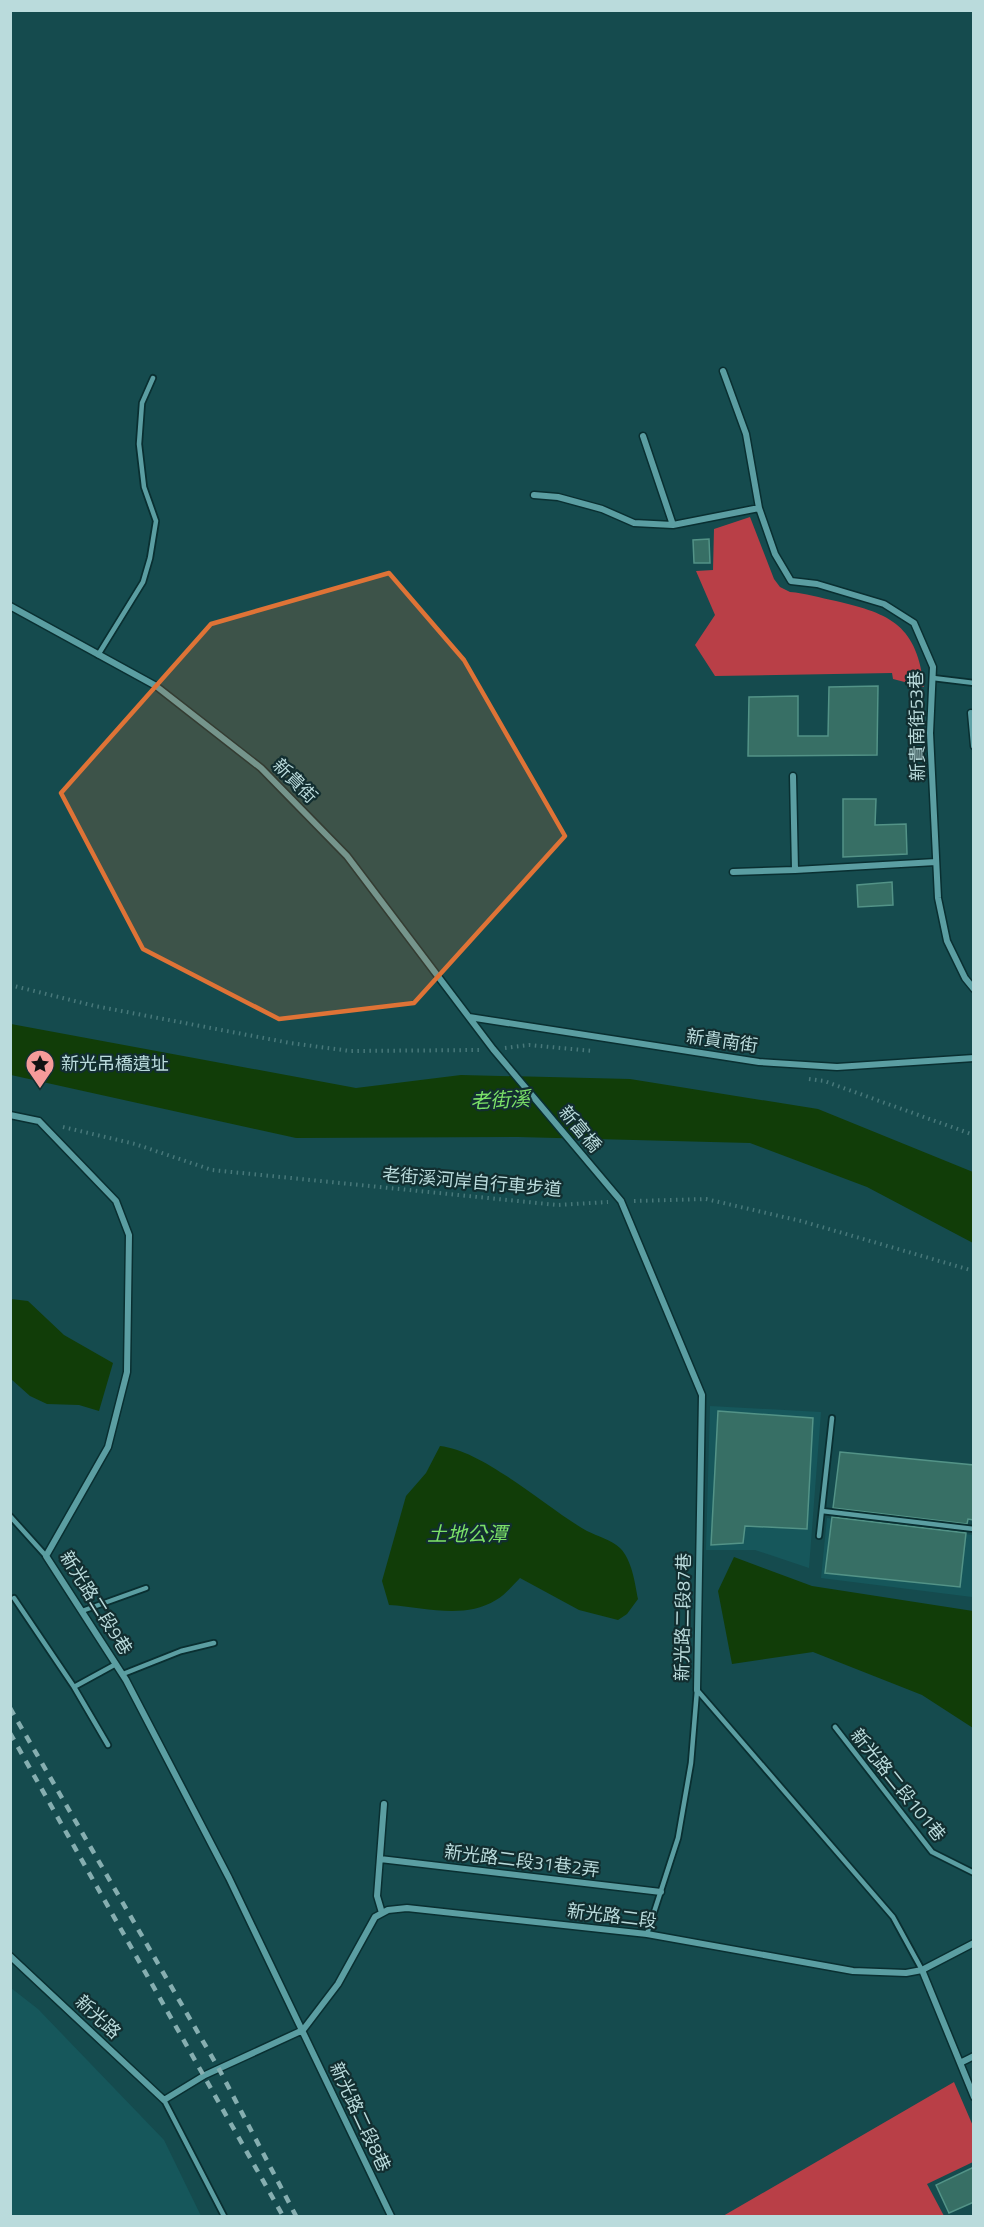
<svg xmlns="http://www.w3.org/2000/svg" width="984" height="2227" font-family="'Titillium Web','Noto Sans TC',sans-serif">
<style>
.built{fill:#16575b}
.forest{fill:#b93f47}
.water{fill:#113d08}
.building{fill:#376f65;stroke:#539387;stroke-width:1.5}
.lines{fill:none;stroke-linecap:round;stroke-linejoin:round}
.lane-casing{stroke:#092f31;stroke-width:8}
.street-casing{stroke:#092f31;stroke-width:9}
.path{stroke:#48787a;stroke-width:4;stroke-dasharray:1.5 4.5;stroke-linecap:butt}
.lane{stroke:#5b9ea2;stroke-width:4.5}
.street{stroke:#5b9ea2;stroke-width:6}
.rail{stroke:#86aeb0;stroke-width:4.5;stroke-dasharray:8 8;stroke-linecap:butt}
.marked{fill:#df7336;fill-opacity:0.2;stroke:#df7336;stroke-width:4.5;stroke-linejoin:round}
.labels{text-anchor:middle;stroke-width:4.5;stroke-linejoin:round;paint-order:stroke}
.street-label{font-size:18px;fill:#badbdc;stroke:#122e30}
.poi-label{font-size:18px;fill:#badbdc;stroke:#122e30;text-anchor:start}
.water-label{font-size:20px;font-style:italic;fill:#7be168;stroke:#122e30}
</style>
<rect width="100%" height="100%" fill="#154b4e"/>
<path class="built" d="M710,1406l111,6 -12,156 -54,-18h-49z
M827,1518l146,17 -1,62 -151,-19z
M11,1988l27,21 126,131 37,76h-190z"/>
<path class="forest" d="M750,517l24,62 6,8 10,5c15,1 30,6 46,9 56,13 81,25 88,86l-31,-8 -1,-6 -177,3 -20,-31 20,-30 -19,-44 17,-1 1,-41z
M954,2082l19,44v36l-46,22 17,32h-221z"/>
<path class="water" d="M11,1024l345,64 105,-13 169,4 188,30 155,63v71l-106,-56 -117,-44 -232,-6 -222,1 -285,-63z
M11,1299l17,2 36,34 49,28 -14,48 -20,-6 -32,-1 -17,-8 -19,-17z
M440,1446c45,5 106,62 147,85 10,5 25,9 33,17 12,12 15,35 18,51l-11,15 -9,6 -39,-10 -59,-32c-7,7 -15,17 -24,22 -33,20 -71,7 -107,5l-7,-24 24,-85 20,-23z
M734,1557l78,29 161,25v117l-51,-33 -109,-43 -81,12 -14,-73z"/>
<path class="building" d="M709,539l1,24h-16l-1,-23z
M878,686l-1,69 -129,1 1,-59 49,-1v40h30l1,-49z
M843,799h33l-1,26 31,-1 1,30 -64,3z
M892,882l1,23 -35,2 -1,-22z
M718,1411l95,7 -6,111 -62,-3 -2,17 -32,2z
M840,1452l134,13v55l-6,-1 -1,5 -134,-16z
M832,1517l134,16 -6,54 -135,-14z
M974,2167v35l-25,11 -13,-28z"/>
<g class="lines">
<g class="lane-casing">
<path id="lane" d="M98,655l45,-73 7,-24 6,-37 -12,-34 -5,-43 3,-41 11,-25
M933,678l41,5
M822,1511l152,18
M10,1516l36,40
M819,1536l13,-118
M14,1598l60,89 42,-23
M82,1611l64,-23
M123,1674l58,-23 33,-8
M74,1687l34,58
M697,1690l196,227 29,53
M835,1727l97,125 42,21
M647,1934l31,-96 13,-75 6,-73
M164,2100l60,116"/>
</g>
<g class="street-casing">
<path id="street" d="M723,371l23,63 13,74 16,46 16,27 26,3 67,20 30,19 19,44 -3,66 8,165 9,43 18,37 9,11
M643,436l30,89
M534,495l24,2 44,12 32,14 39,2 86,-17
M10,606l146,80 105,82 86,88 146,193 128,152 81,194 -5,295
M971,713l3,33
M793,776l2,94 141,-8
M733,872l62,-2
M469,1017l290,45 78,5 137,-9
M10,1115l29,6 77,80 13,34 -2,137 -19,75 -62,109 80,124 103,198 162,338
M380,1859l281,33
M382,1913l-5,-17 7,-92
M10,1956l154,144 41,-25 98,-45 35,-46 37,-67 13,-7 19,-2 240,26 206,37 53,2 16,-3 52,-27
M922,1970l52,127
M960,2063l14,-7"/>
</g>
<path class="path" d="M10,985l85,21 195,37 60,8 130,-1
M505,1048l24,-3 64,6
M809,1079l15,2 150,54
M63,1127l72,17 77,26 345,35 51,-3
M634,1201l72,-2 95,22 173,50"/>
<use href="#lane" class="lane"/>
<use href="#street" class="street"/>
<path class="rail" d="M10,1708l209,361 77,147
M10,1733l273,483"/>
</g>
<path class="marked" d="M389,573l75,87 101,176 -151,167 -135,16 -136,-70 -82,-156 150,-169z"/>
<defs>
<g id="sight-pin" transform="scale(1.5)"><path d="M0 17L-7.5 6A9.5 9.5 0 1 1 7.5 6Z" fill="#f59b9a" stroke="#122e30"/><path d="M0-6L1.8-2.2L6-1.7L2.9 1.2L3.7 5.4L0 3.3L-3.7 5.4L-2.9 1.2L-6-1.7L-1.8-2.2Z" fill="#111"/></g>
</defs>
<g fill-rule="evenodd">
<use href="#sight-pin" x="40" y="1064"/>
</g>
<g class="labels">
<g class="street-label">
<text transform="translate(917 726) rotate(-91)" y="6">新貴南街53巷</text>
<text transform="translate(295 781) rotate(45)" y="6">新貴街</text>
<text transform="translate(722 1041) rotate(8)" y="6">新貴南街</text>
<text transform="translate(580 1129) rotate(50)" y="6">新富橋</text>
<text transform="translate(472 1182) rotate(5)" y="6">老街溪河岸自行車步道</text>
<text transform="translate(96 1603) rotate(58)" y="6">新光路二段9巷</text>
<text transform="translate(683 1617) rotate(-89)" y="6">新光路二段87巷</text>
<text transform="translate(898 1785) rotate(51)" y="6">新光路二段101巷</text>
<text transform="translate(522 1861) rotate(7)" y="6">新光路二段31巷2弄</text>
<text transform="translate(612 1916) rotate(7)" y="6">新光路二段</text>
<text transform="translate(98 2017) rotate(43)" y="6">新光路</text>
<text transform="translate(360 2117) rotate(65)" y="6">新光路二段8巷</text>
</g>
<g class="poi-label">
<text x="61" y="1070">新光吊橋遺址</text>
</g>
<g class="water-label">
<text transform="translate(500 1100) rotate(-3)" y="7">老街溪</text>
<text x="467" y="1541">土地公潭</text>
</g>
</g>
<rect width="984" height="2227" fill="none" stroke="#badbdc" stroke-width="24"/>
</svg>
